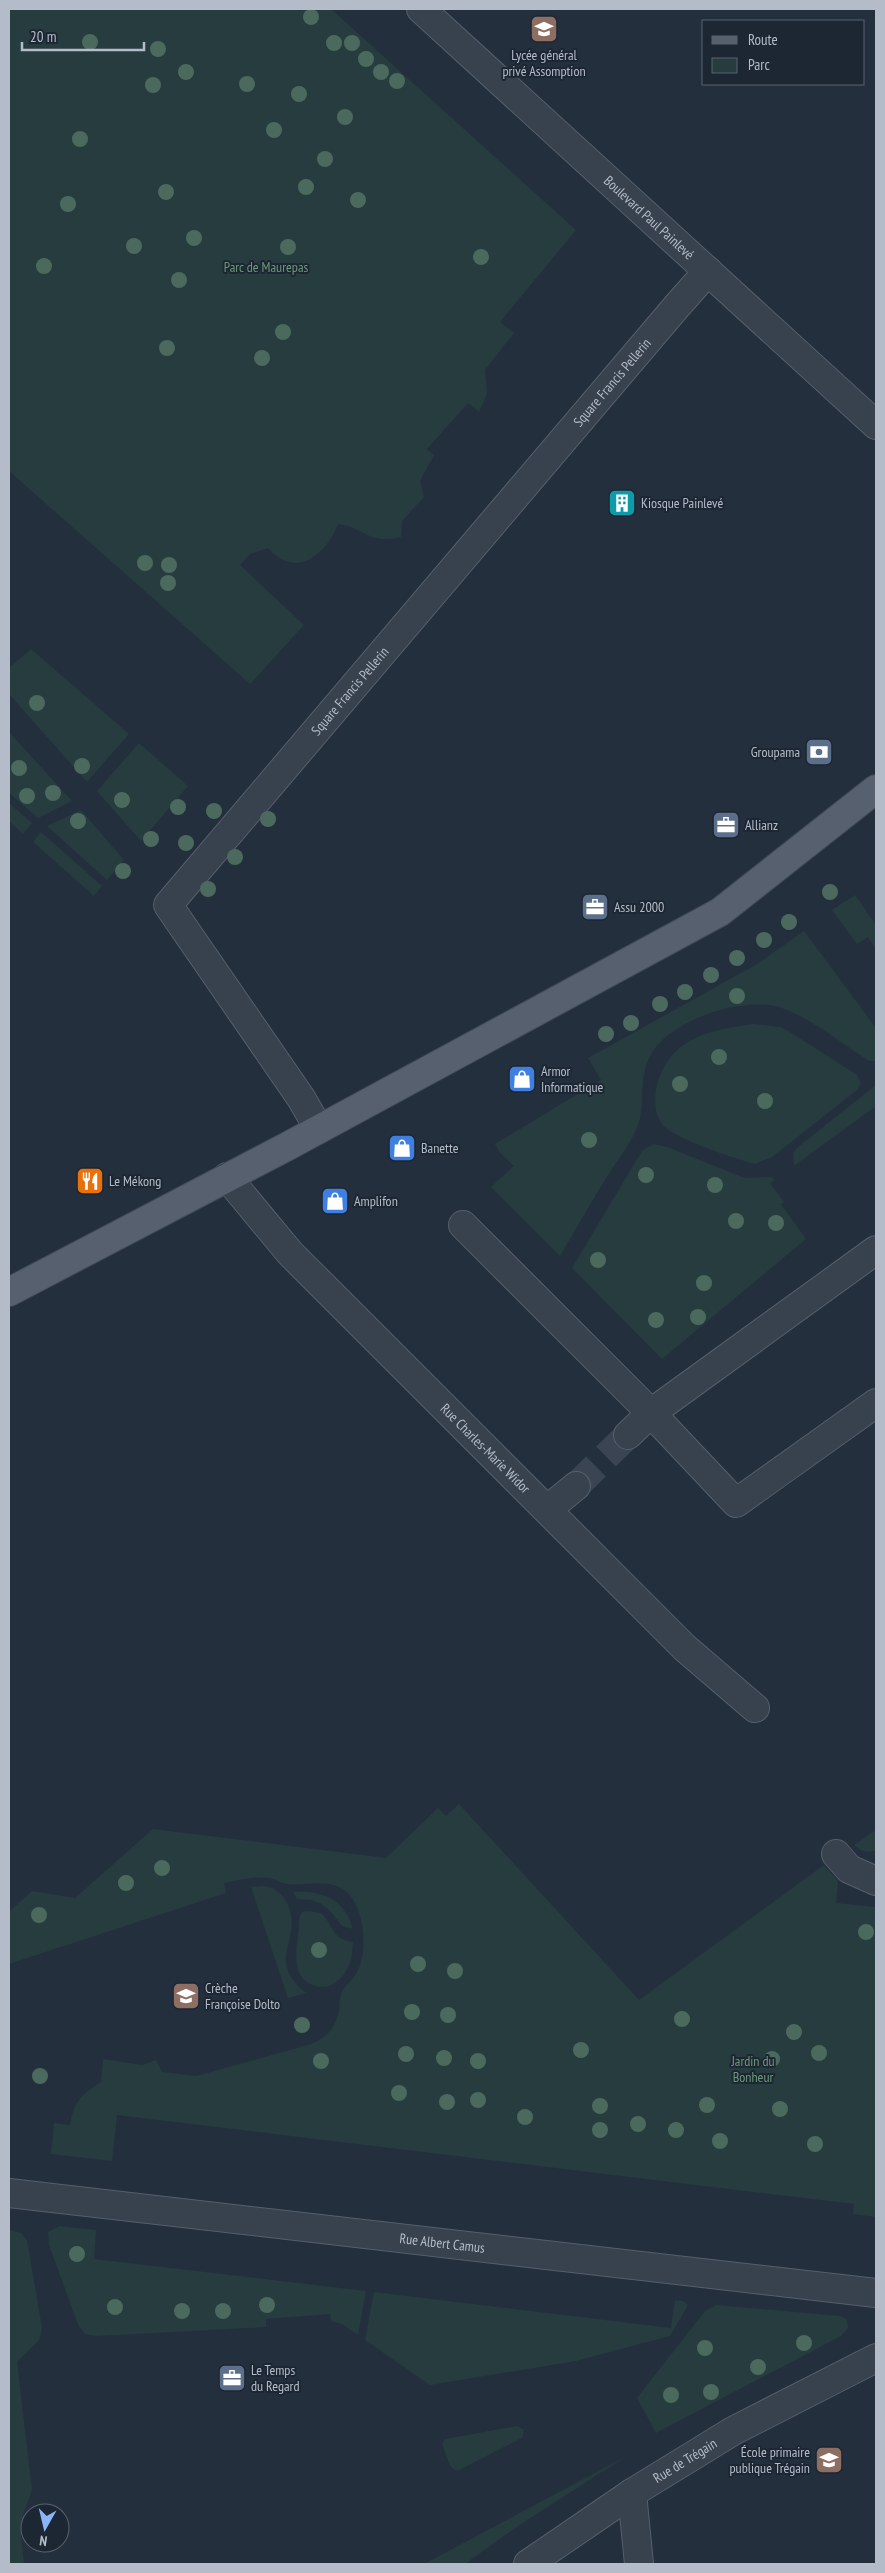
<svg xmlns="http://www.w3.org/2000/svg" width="885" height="2573" font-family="'PT Sans Narrow',sans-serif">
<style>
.green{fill:#263c3f}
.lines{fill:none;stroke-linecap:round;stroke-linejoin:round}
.minor-tunnel{stroke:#3a4453;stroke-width:28;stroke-dasharray:28 14;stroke-linecap:butt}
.minor-casing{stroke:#565f6c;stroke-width:30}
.major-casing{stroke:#414a57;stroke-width:30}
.minor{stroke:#38414e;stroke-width:28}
.major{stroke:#56606e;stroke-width:28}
.tree{fill:#4b6a5d}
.labels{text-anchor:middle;stroke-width:4;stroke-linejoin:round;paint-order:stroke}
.poi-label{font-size:14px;fill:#b4bcc9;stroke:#1d2633;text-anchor:start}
.street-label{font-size:14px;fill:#b4bcc9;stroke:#1d2633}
.park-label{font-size:14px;fill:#6b9a76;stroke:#1d2633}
</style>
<rect width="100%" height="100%" fill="#242f3e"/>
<path class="green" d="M9,9h322l245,221 -76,92 14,11 -29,37 2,24 -8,18 -11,-9 -41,46 7,6 -14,26 4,16 -22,24 -1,16c-34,8 -34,-9 -63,-13 -12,31 -42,56 -70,24l-18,6 -10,11 64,60 -54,59 -241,-213z
M31,649l98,85 -42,48 -78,-88v-26z
M9,732l63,69 -34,17 -29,-25z
M139,743l49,43 -47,55 -44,-50z
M9,803l23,20 -9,11 -14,-13z
M81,810l43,50 -17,20 -60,-54z
M41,832l61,54 -8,10 -61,-54z
M855,895l21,30v24l-8,-12 -11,7 -25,-34z
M804,931l72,97v33h-7c-25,-16 -60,-44 -87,-53 -38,-13 -113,12 -132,48 -13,26 -3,52 -14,74 -7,16 -19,30 -28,45 -17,27 -32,54 -48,81l-69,-69 23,-21 -14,-13 -5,-9 106,-64 -13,-22 169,-94z
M754,1024l26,3 10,5 67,43 4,8 -4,7 -85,67 -17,7c-19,-5 -79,-25 -91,-38 -9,-9 -10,-24 -8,-36 11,-51 51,-60 98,-66z
M876,1085v21l-82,60 -1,-13 5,-6z
M653,1144l14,3 78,31 26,-1 4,3 -5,3 14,19 -3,2 25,35 -144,120 -90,-91 70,-117z
M459,1804l180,196 185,-135 14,16 -2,22 40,4v310l-23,-3 1,-10 -737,-89 -5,46 -61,-7 3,-31 16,2c4,-24 11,-30 31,-43l2,-23 39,6 14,-5 6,12 34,4 112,-31c17,-6 27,-15 31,-34 1,-6 0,-13 3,-19 3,-7 10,-11 14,-18 14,-22 9,-78 -19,-88 -17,-6 -34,0 -50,-2 -6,-1 -11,-5 -18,-6 -15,-2 -31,2 -45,5l2,10 -217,71v-52l23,-21 43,7 78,-69 233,29 52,-50 8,8z
M876,1830v20c-9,4 -14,1 -22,-5z
M264,1886c22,3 30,25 27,45 -1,10 -6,20 -5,30 0,13 10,24 20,32l-18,5 -37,-111z
M293,1892c29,-2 52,7 60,37l-11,-3c-14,-19 -20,-27 -45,-27z
M309,1911l12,2c14,14 10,26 32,29 0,19 -7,39 -27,45 -34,0 -31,-29 -28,-52 2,-8 -1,-16 4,-23z
M59,2226l37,4 -2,29 272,32 -8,44 -16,-11 -11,-3 -1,-7 -64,5v8l-169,9 -12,-2 -6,-7 -30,-82 -1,-13z
M9,2230l12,3 6,7 15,88 -3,12 -22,22 15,128 -9,25 -2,21 3,28h-15z
M374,2292l297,36 4,-28 8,1 5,4 -18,31 -94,25 -146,24 -65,-45z
M716,2305l125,11 6,4 1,8 -7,8 -185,97 -19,-35 68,-87z
M517,2426l7,4 -2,8 -63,32h-4l-5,-4 -8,-22 3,-5z
M625,2457l-107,69 -53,38h-41z"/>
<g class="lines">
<path class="minor-tunnel" d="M576,1486l52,-51"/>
<g class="minor-casing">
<g id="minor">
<path id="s1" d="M421,9l455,416"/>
<path id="s2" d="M319,1129l-18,-31 -133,-193 509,-599 31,-35"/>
<path id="s3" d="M227,1177l63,76 395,395 70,60"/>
<path d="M463,1225l188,188 85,90 140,-100"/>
<path d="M628,1435l23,-22 225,-163"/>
<path d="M548,1509l28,-23"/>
<path d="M836,1854l13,15 27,12"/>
<path id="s4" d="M9,2193l867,100"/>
<path d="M632,2493l7,71"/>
<path id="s5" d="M528,2564l104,-71 101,-62 143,-73"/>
</g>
</g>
<g class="major-casing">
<path id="major" d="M9,1292l279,-146 432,-234 156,-123"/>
</g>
<use href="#minor" class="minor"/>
<use href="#major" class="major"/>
</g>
<g class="tree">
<circle cx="311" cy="17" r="8"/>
<circle cx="90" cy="42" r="8"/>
<circle cx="334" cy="43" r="8"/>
<circle cx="352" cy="43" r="8"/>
<circle cx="158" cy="49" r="8"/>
<circle cx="366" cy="59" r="8"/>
<circle cx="186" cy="72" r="8"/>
<circle cx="381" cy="72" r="8"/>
<circle cx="397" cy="81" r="8"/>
<circle cx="247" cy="84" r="8"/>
<circle cx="153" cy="85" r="8"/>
<circle cx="299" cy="94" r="8"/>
<circle cx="345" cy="117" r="8"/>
<circle cx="274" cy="130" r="8"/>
<circle cx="80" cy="139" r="8"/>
<circle cx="325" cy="159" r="8"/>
<circle cx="306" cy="187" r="8"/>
<circle cx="166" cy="192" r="8"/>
<circle cx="358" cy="200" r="8"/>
<circle cx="68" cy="204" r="8"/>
<circle cx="194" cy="238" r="8"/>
<circle cx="134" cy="246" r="8"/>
<circle cx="288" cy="247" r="8"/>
<circle cx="481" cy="257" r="8"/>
<circle cx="44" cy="266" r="8"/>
<circle cx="179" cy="280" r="8"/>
<circle cx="283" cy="332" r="8"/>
<circle cx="167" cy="348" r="8"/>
<circle cx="262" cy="358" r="8"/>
<circle cx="145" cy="563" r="8"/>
<circle cx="169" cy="565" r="8"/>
<circle cx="168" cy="583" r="8"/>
<circle cx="37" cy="703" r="8"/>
<circle cx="82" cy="766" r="8"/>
<circle cx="19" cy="768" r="8"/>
<circle cx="53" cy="793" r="8"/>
<circle cx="27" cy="796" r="8"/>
<circle cx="122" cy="800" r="8"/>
<circle cx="178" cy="807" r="8"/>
<circle cx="214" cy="811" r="8"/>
<circle cx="268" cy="819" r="8"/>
<circle cx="78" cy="821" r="8"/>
<circle cx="151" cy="839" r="8"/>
<circle cx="186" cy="843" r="8"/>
<circle cx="235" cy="857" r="8"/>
<circle cx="123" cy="871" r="8"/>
<circle cx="208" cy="889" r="8"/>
<circle cx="830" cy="892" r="8"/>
<circle cx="789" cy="922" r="8"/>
<circle cx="764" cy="940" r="8"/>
<circle cx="737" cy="958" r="8"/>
<circle cx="711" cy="975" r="8"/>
<circle cx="685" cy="992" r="8"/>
<circle cx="737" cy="996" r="8"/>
<circle cx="660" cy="1004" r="8"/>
<circle cx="631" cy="1023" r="8"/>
<circle cx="606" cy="1034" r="8"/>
<circle cx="719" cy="1057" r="8"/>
<circle cx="680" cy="1084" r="8"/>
<circle cx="765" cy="1101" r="8"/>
<circle cx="589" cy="1140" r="8"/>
<circle cx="646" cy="1175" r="8"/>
<circle cx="715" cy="1185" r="8"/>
<circle cx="736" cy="1221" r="8"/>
<circle cx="776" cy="1223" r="8"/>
<circle cx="598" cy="1260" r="8"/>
<circle cx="704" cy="1283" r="8"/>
<circle cx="698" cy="1317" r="8"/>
<circle cx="656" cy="1320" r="8"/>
<circle cx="162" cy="1868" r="8"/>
<circle cx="126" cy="1883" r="8"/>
<circle cx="39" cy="1915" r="8"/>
<circle cx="866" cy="1932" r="8"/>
<circle cx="319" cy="1950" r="8"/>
<circle cx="418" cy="1964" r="8"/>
<circle cx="455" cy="1971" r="8"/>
<circle cx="412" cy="2012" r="8"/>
<circle cx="448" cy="2015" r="8"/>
<circle cx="682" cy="2019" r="8"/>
<circle cx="302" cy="2025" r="8"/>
<circle cx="794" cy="2032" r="8"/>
<circle cx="581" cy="2050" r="8"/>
<circle cx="819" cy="2053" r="8"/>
<circle cx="406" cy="2054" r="8"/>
<circle cx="444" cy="2058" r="8"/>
<circle cx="772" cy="2059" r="8"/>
<circle cx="321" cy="2061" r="8"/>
<circle cx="478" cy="2061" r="8"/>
<circle cx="40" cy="2076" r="8"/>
<circle cx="399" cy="2093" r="8"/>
<circle cx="478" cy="2100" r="8"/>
<circle cx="447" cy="2102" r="8"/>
<circle cx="707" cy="2105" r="8"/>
<circle cx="600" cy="2106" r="8"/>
<circle cx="780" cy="2109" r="8"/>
<circle cx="525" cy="2117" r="8"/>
<circle cx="638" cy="2124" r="8"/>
<circle cx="600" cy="2130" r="8"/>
<circle cx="676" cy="2130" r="8"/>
<circle cx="720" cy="2141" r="8"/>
<circle cx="815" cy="2144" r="8"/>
<circle cx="77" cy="2254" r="8"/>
<circle cx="267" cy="2305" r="8"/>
<circle cx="115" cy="2307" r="8"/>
<circle cx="182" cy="2311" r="8"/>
<circle cx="223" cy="2311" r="8"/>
<circle cx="804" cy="2343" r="8"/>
<circle cx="705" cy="2348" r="8"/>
<circle cx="758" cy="2367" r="8"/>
<circle cx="711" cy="2392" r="8"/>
<circle cx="671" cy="2395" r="8"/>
</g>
<defs>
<g id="school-square" transform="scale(1.4375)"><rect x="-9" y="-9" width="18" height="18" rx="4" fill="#8d6e63" stroke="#1d2633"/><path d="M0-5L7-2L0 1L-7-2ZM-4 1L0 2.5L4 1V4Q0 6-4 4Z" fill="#fff"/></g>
<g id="building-square" transform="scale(1.4375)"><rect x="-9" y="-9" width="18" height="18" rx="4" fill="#0f9aa8" stroke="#1d2633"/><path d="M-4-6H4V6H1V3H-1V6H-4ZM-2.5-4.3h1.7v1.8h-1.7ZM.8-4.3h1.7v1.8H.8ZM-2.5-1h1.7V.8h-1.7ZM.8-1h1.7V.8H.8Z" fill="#fff"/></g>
<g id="bank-square" transform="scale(1.4375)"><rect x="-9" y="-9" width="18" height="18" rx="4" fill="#5c6f8a" stroke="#1d2633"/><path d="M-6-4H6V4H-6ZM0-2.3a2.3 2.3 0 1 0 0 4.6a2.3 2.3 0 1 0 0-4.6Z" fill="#fff"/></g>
<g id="office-square" transform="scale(1.4375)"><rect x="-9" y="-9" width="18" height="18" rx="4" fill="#5c6f8a" stroke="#1d2633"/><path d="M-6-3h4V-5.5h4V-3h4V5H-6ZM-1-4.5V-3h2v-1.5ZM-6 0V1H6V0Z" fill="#fff"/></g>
<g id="shop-square" transform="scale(1.4375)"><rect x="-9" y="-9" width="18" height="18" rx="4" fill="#3f7fe0" stroke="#1d2633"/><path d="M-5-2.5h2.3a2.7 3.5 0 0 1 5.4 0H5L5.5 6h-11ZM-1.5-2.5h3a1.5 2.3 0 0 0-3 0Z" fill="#fff"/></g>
<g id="restaurant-square" transform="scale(1.4375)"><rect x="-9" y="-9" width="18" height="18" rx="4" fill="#e8710a" stroke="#1d2633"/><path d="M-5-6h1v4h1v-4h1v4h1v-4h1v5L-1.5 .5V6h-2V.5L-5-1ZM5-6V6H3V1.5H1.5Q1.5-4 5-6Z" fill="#fff"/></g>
</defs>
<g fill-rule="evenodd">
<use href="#school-square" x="544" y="29"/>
<use href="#building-square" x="622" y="503"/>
<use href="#bank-square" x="819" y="752"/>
<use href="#office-square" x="726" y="825"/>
<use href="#office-square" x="595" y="907"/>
<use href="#shop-square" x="522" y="1079"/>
<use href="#shop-square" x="402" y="1148"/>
<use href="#restaurant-square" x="90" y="1181"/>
<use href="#shop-square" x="335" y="1201"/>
<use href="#school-square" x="186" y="1996"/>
<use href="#office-square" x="232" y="2378"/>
<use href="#school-square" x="829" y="2460"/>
</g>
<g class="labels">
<g class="poi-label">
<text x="544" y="60" text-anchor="middle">Lycée général<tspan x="544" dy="16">privé Assomption</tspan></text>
<text x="641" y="508">Kiosque Painlevé</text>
<text x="800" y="757" text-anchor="end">Groupama</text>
<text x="745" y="830">Allianz</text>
<text x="614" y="912">Assu 2000</text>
<text x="541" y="1076">Armor<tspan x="541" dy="16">Informatique</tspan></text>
<text x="421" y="1153">Banette</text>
<text x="109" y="1186">Le Mékong</text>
<text x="354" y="1206">Amplifon</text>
<text x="205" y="1993">Crèche<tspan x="205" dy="16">Françoise Dolto</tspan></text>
<text x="251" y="2375">Le Temps<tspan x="251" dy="16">du Regard</tspan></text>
<text x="810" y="2457" text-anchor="end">École primaire<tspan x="810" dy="16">publique Trégain</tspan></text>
</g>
<g class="street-label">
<text dy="5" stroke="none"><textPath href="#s1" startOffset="309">Boulevard Paul Painlevé</textPath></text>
<text dy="5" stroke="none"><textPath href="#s2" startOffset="956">Square Francis Pellerin</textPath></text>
<text dy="5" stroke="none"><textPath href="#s2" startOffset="551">Square Francis Pellerin</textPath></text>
<text dy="5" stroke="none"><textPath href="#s3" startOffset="375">Rue Charles-Marie Widor</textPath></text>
<text dy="5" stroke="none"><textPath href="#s4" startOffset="436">Rue Albert Camus</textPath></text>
<text dy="5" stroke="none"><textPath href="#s5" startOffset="188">Rue de Trégain</textPath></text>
</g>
<g class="park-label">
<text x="266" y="272">Parc de Maurepas</text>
<text x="753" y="2066">Jardin du<tspan x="753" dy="16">Bonheur</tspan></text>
</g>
</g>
<rect width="885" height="2573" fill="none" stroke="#b4bcc9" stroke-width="20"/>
<rect x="702" y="20" width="162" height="65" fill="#1d2633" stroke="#59626f"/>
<rect x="712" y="36" width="25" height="8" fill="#56606e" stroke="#59626f"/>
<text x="748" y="45" font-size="15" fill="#b4bcc9">Route</text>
<rect x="712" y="58" width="25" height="15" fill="#263c3f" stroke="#59626f"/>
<text x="748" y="70" font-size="15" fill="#b4bcc9">Parc</text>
<g transform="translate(45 2528) rotate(188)"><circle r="24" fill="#1d2633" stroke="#59626f"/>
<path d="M0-4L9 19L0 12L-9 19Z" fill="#8ab4f8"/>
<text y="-8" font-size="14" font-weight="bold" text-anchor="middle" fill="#b4bcc9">N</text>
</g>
<path d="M22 42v8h122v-8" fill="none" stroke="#b4bcc9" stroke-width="2.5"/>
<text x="30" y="42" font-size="15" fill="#b4bcc9" stroke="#1d2633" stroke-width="4" paint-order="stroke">20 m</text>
</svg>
